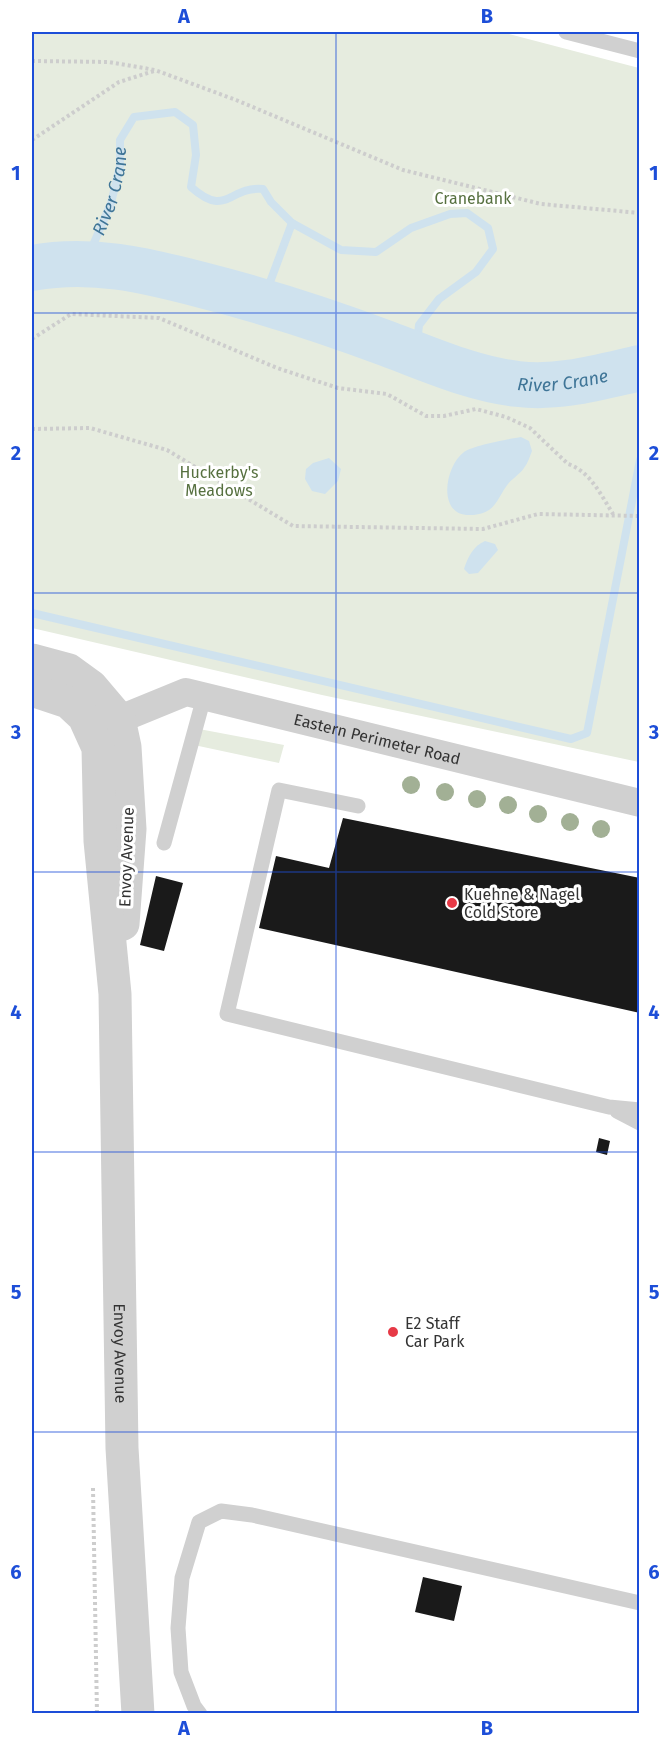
<svg xmlns="http://www.w3.org/2000/svg" width="671" height="1745" font-family="'Fira Sans',sans-serif">
<style>
.green{fill:#e6ecdf}
.water{fill:#cfe2ee}
.lines{fill:none;stroke-linecap:round;stroke-linejoin:round}
.stream{stroke:#cfe2ee;stroke-width:8}
.river{stroke:#cfe2ee;stroke-width:46}
.building{fill:#1a1a1a}
.path{stroke:#cdcdcd;stroke-width:4;stroke-dasharray:3 3;stroke-linecap:butt}
.service{stroke:#d0d0d0;stroke-width:15}
.minor{stroke:#d0d0d0;stroke-width:28}
.tertiary{stroke:#d0d0d0;stroke-width:33}
.tree{fill:#a2b095}
.grid{fill:none;stroke:#1d4ed8;stroke-width:1.5;stroke-opacity:0.55}
.poi-dot{fill:#e63946;stroke:#fff;stroke-width:2}
.labels{text-anchor:middle;stroke-width:6;stroke-linejoin:round;paint-order:stroke}
.park-label{font-size:16px;fill:#56703f;stroke:#fff}
.street-label{font-size:16px;fill:#333;stroke:#fff}
.poi-label{font-size:16px;fill:#333;stroke:#fff;text-anchor:start}
.water-label{font-size:18px;font-style:italic;fill:#3f7597;stroke:#fff}
.neatline{fill:none;stroke:#1d4ed8;stroke-width:2}
.grid-label{font-size:20px;text-anchor:middle;font-weight:bold;fill:#1d4ed8}
</style>
<rect width="100%" height="100%" fill="#fff"/>
<path class="green" d="M32,32h469l138,36v694l-317,-67 -290,-67z
M199,729l85,16 -5,18 -85,-18z"/>
<path class="water" d="M521,437l8,4 3,10c-2,5 -4,12 -8,17 -4,6 -11,10 -16,16 -6,7 -11,21 -19,26 -4,3 -13,5 -18,5 -34,2 -27,-48 -7,-63 10,-7 45,-13 57,-15z
M329,458l12,11 -3,12 -13,13 -13,-3 -7,-12 1,-10 7,-6z
M485,541l10,3 3,6 -20,23 -9,1 -5,-5c4,-12 9,-23 21,-28z"/>
<g class="lines">
<g class="stream">
<path id="s1" d="M85,264l26,-61 9,-37v-26l14,-23 41,-5 18,13 3,30 -5,32c36,32 37,-1 72,2l8,13 21,21 49,27 35,2 35,-24 39,-14 17,-1 21,15 5,21 -17,23 -37,27 -20,26 -3,29"/>
<path d="M263,301l29,-78"/>
<path d="M32,613l539,126 16,-6 53,-273"/>
</g>
<path class="river" id="s2" d="M32,268c59,-11 113,2 170,17 63,16 125,36 186,59 43,16 85,35 130,40 41,5 82,-7 122,-16"/>
</g>
<path class="building" d="M343,818l297,60v135l-381,-85 17,-72 53,12z
M156,876l27,7 -19,68 -24,-6z
M599,1138l11,3 -3,14 -11,-3z
M423,1577l39,9 -8,35 -39,-9z"/>
<g class="lines">
<path class="path" d="M32,61l77,1 46,8 81,30 167,70 138,34 99,9
M32,140l87,-58 35,-11
M32,339l39,-25 88,4 118,50 61,20 49,6 39,22h18l32,-7 30,8 24,11 38,36c22,7 33,31 45,50
M32,429l58,-1 77,22 126,76 190,3 55,-15 102,2
M93,1488l4,226"/>
<path class="service" d="M566,32l74,19
M358,806l-79,-16 -52,224 382,93 31,3
M164,843l40,-146
M617,1111l23,12
M200,1714l-6,-8 -13,-34 -3,-44 4,-50 17,-56 22,-11 31,4 388,88"/>
<path class="minor" id="s3" d="M98,728l88,-36 454,111"/>
<g class="tertiary">
<path d="M32,660l37,10 22,16 28,33 6,28 5,82 -7,95"/>
<path id="s4" d="M32,690l36,12 16,15 14,31 2,93 15,153 7,454 16,266"/>
</g>
</g>
<g class="tree">
<circle cx="411" cy="785" r="9"/>
<circle cx="445" cy="792" r="9"/>
<circle cx="477" cy="799" r="9"/>
<circle cx="508" cy="805" r="9"/>
<circle cx="538" cy="814" r="9"/>
<circle cx="570" cy="822" r="9"/>
<circle cx="601" cy="829" r="9"/>
</g>
<path class="grid" d="M336,32v1682M32,313h608M32,593h608M32,872h608M32,1152h608M32,1432h608"/>
<g class="poi-dot">
<circle cx="452" cy="903" r="6"/>
<circle cx="393" cy="1332" r="6"/>
</g>
<g class="labels">
<g class="park-label">
<text x="473" y="204">Cranebank</text>
<text x="219" y="478">Huckerby's<tspan x="219" dy="18">Meadows</tspan></text>
</g>
<g class="street-label">
<text dy="6" stroke="none"><textPath href="#s3" startOffset="292">Eastern Perimeter Road</textPath></text>
<text transform="translate(126 857) rotate(-88)" y="6">Envoy Avenue</text>
<text dy="6" stroke="none"><textPath href="#s4" startOffset="700">Envoy Avenue</textPath></text>
</g>
<g class="poi-label">
<text x="464" y="900">Kuehne &amp; Nagel<tspan x="464" dy="18">Cold Store</tspan></text>
<text x="405" y="1329">E2 Staff<tspan x="405" dy="18">Car Park</tspan></text>
</g>
<g class="water-label">
<text dy="6" stroke="none"><textPath href="#s1" startOffset="78">River Crane</textPath></text>
<text dy="6" stroke="none"><textPath href="#s2" startOffset="549">River Crane</textPath></text>
</g>
</g>
<rect width="671" height="1745" fill="none" stroke="#ffffff" stroke-width="66"/>
<rect x="33" y="33" width="605" height="1679" class="neatline"/>
<g class="grid-label">
<text x="184" y="23">A</text>
<text x="487" y="23">B</text>
<text x="16" y="180">1</text>
<text x="654" y="180">1</text>
<text x="16" y="460">2</text>
<text x="654" y="460">2</text>
<text x="16" y="739">3</text>
<text x="654" y="739">3</text>
<text x="16" y="1019">4</text>
<text x="654" y="1019">4</text>
<text x="16" y="1299">5</text>
<text x="654" y="1299">5</text>
<text x="16" y="1579">6</text>
<text x="654" y="1579">6</text>
<text x="184" y="1735">A</text>
<text x="487" y="1735">B</text>
</g>
</svg>
